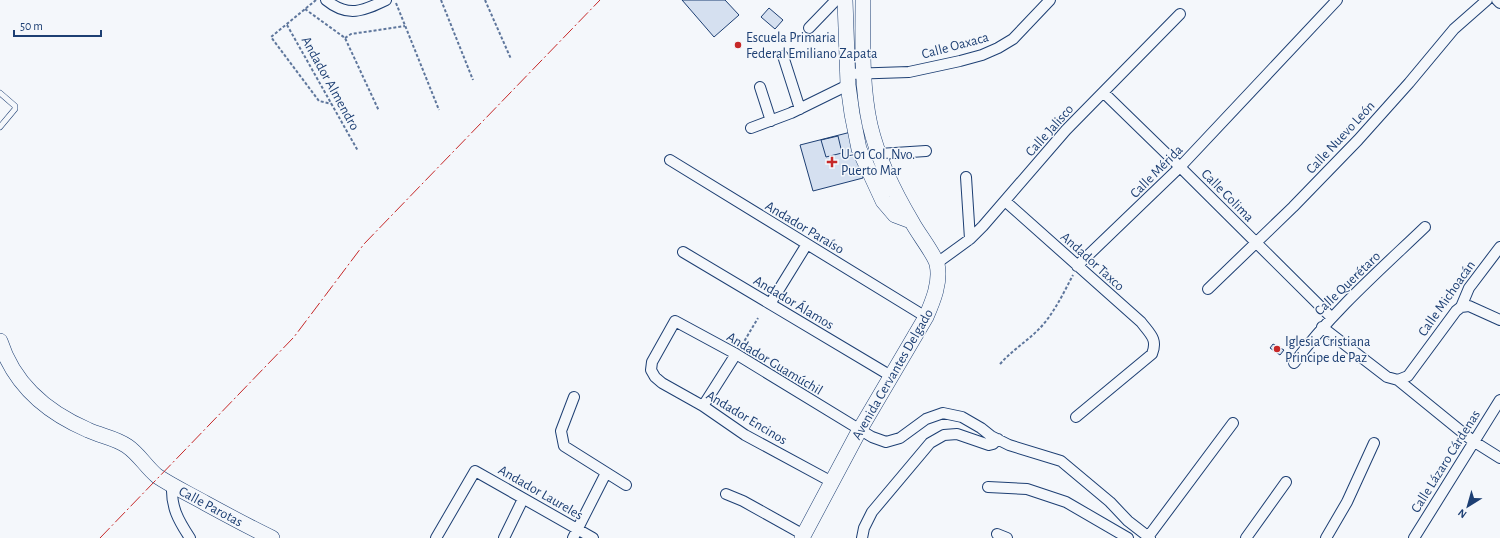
<svg xmlns="http://www.w3.org/2000/svg" width="1500" height="538" font-family="'Alegreya Sans',sans-serif">
<style>
.building{fill:#d5e0f0;stroke:#1d3f73}
.lines{fill:none;stroke-linecap:round;stroke-linejoin:round}
.lane-casing{stroke:#1d3f73;stroke-width:6}
.street-casing{stroke:#1d3f73;stroke-width:12}
.secondary-casing{stroke:#1d3f73;stroke-width:16}
.path{stroke:#5e769c;stroke-width:2;stroke-dasharray:3 2;stroke-linecap:butt}
.lane{stroke:#f4f7fb;stroke-width:5}
.street{stroke:#f4f7fb;stroke-width:10}
.secondary{stroke:#f4f7fb;stroke-width:15}
.power{stroke:#c62828;stroke-width:1;stroke-dasharray:14 3 2 3;stroke-linecap:butt}
.poi-dot{fill:#c62828;stroke:#f4f7fb;stroke-width:1.5}
.labels{text-anchor:middle;stroke-width:3;stroke-linejoin:round;paint-order:stroke}
.poi-label{font-size:14px;fill:#1d3f73;stroke:#f4f7fb;text-anchor:start}
.street-label{font-size:14px;fill:#1d3f73;stroke:#f4f7fb}
</style>
<rect width="100%" height="100%" fill="#f4f7fb"/>
<path class="building" d="M682,0h43l14,15 -25,22z
M769,8l14,12 -8,9 -14,-12z
M851,132l12,46 -50,13 -13,-46z
M838,136l4,17 -16,4 -5,-17z
M1273,344l11,6 -4,5 -10,-7z"/>
<g class="lines">
<g class="lane-casing">
<path id="lane" d="M0,93l15,13v3l-15,18"/>
</g>
<g class="street-casing">
<path id="street" d="M326,0c22,18 37,11 60,0
M1497,0l3,3
M809,28l27,-28
M783,56l17,53
M848,74l61,-2 51,-11 22,-6 16,-7 15,-9 37,-39
M760,87l11,34
M1104,93l76,74 151,150
M751,128l40,-15 57,-28
M879,154l47,-3
M670,160l256,157
M966,177l4,62
M1005,201l136,121c9,12 17,17 11,32l-76,63
M683,252l208,124
M937,263l33,-24 13,-13 83,-96 114,-116
M1077,266l103,-99 157,-167
M1208,289l85,-82 65,-67 51,-57 45,-54 33,-29
M770,304l37,-60
M1461,307l8,-1 31,14
M1322,327l65,50 11,3 75,61 27,17
M1294,363c38,-51 85,-92 131,-136
M1398,380l10,-4 48,-65 5,-4 8,-19 31,-41
M574,397l-13,34 3,15 62,39
M703,406l33,-52
M832,482l-87,-47 -42,-29 -41,-23 -7,-6 -4,-7 1,-8 23,-41 61,33 136,83 14,5 14,-4 26,-19 17,-6 19,4 19,11 10,8 18,9 52,16 49,41 18,19 22,17
M172,486c-1,21 6,34 18,52
M988,487l39,2 39,13 62,36
M726,494l17,7 61,34
M997,534l10,4
M1148,537l85,-114
M436,538l39,-67 118,67
M504,538l19,-39
M573,538l33,-65
M862,538l2,-10 8,-16 58,-69 14,-8 13,-1 32,11 4,-1 5,-5
M1246,538l40,-56
M1326,538l21,-36 27,-59
M1414,538l86,-138"/>
</g>
<g class="secondary-casing">
<path id="secondary" d="M845,0l3,85 4,29 7,35 24,52 12,14 16,6
M0,341c14,44 46,71 88,89 13,6 28,8 39,16 12,8 19,21 30,30 15,10 32,18 48,27 22,12 44,24 67,35
M802,538l57,-107 67,-114c7,-16 15,-35 11,-53 -2,-9 -20,-32 -25,-42 -18,-30 -34,-63 -42,-97 -9,-41 -7,-84 -7,-125"/>
</g>
<path class="path" d="M316,0l-45,37 48,64 13,3
M441,0l32,80
M485,0l26,59
M396,3l43,107
M305,9l40,29 34,73
M287,25l71,126
M345,38l6,-4 54,-8
M742,345l16,-27
M1000,364c15,-17 33,-26 46,-43 11,-14 19,-31 27,-46"/>
<use href="#lane" class="lane"/>
<use href="#street" class="street"/>
<use href="#secondary" class="secondary"/>
<path class="power" d="M100,538l194,-201 70,-93 236,-244"/>
</g>
<g class="poi-dot">
<circle cx="738" cy="45" r="4"/>
<path d="M830 156h4v4h4v4h-4v4h-4v-4h-4v-4h4z"/>
<circle cx="1277" cy="349" r="4"/>
</g>
<g class="labels">
<g class="poi-label">
<text x="746" y="42">Escuela Primaria<tspan x="746" dy="16">Federal Emiliano Zapata</tspan></text>
<text x="841" y="159">U-01 Col. Nvo.<tspan x="841" dy="16">Puerto Mar</tspan></text>
<text x="1285" y="346">Iglesia Cristiana<tspan x="1285" dy="16">Principe de Paz</tspan></text>
</g>
<g class="street-label">
<text transform="translate(955 45) rotate(-15)" y="5">Calle Oaxaca</text>
<text transform="translate(331 83) rotate(61)" y="5">Andador Almendro</text>
<text transform="translate(1049 130) rotate(-48)" y="5">Calle Jalisco</text>
<text transform="translate(1340 137) rotate(-47)" y="5">Calle Nuevo León</text>
<text transform="translate(1156 171) rotate(-45)" y="5">Calle Mérida</text>
<text transform="translate(1228 195) rotate(45)" y="5">Calle Colima</text>
<text transform="translate(805 227) rotate(31)" y="5">Andador Paraíso</text>
<text transform="translate(1093 261) rotate(42)" y="5">Andador Taxco</text>
<text transform="translate(1347 283) rotate(-44)" y="5">Calle Querétaro</text>
<text transform="translate(1446 298) rotate(-55)" y="5">Calle Michoacán</text>
<text transform="translate(794 302) rotate(31)" y="5">Andador Álamos</text>
<text transform="translate(775 363) rotate(31)" y="5">Andador Guamúchil</text>
<text transform="translate(892 374) rotate(-60)" y="5">Avenida Cervantes Delgado</text>
<text transform="translate(747 417) rotate(31)" y="5">Andador Encinos</text>
<text transform="translate(1445 461) rotate(-58)" y="5">Calle Lázaro Cárdenas</text>
<text transform="translate(541 492) rotate(30)" y="5">Andador Laureles</text>
<text transform="translate(211 506) rotate(28)" y="5">Calle Parotas</text>
</g>
</g>
<g transform="translate(1468 506) rotate(217)" stroke="#f4f7fb" stroke-width="3" paint-order="stroke">
<path d="M0-3L7 15L0 10L-7 15Z" fill="#1d3f73"/>
<text y="-6" font-size="11" font-weight="bold" text-anchor="middle" fill="#1d3f73">N</text>
</g>
<path d="M14 30v6h87v-6" fill="none" stroke="#1d3f73" stroke-width="2"/>
<text x="20" y="30" font-size="12" fill="#1d3f73" stroke="#f4f7fb" stroke-width="3" paint-order="stroke">50 m</text>
</svg>
